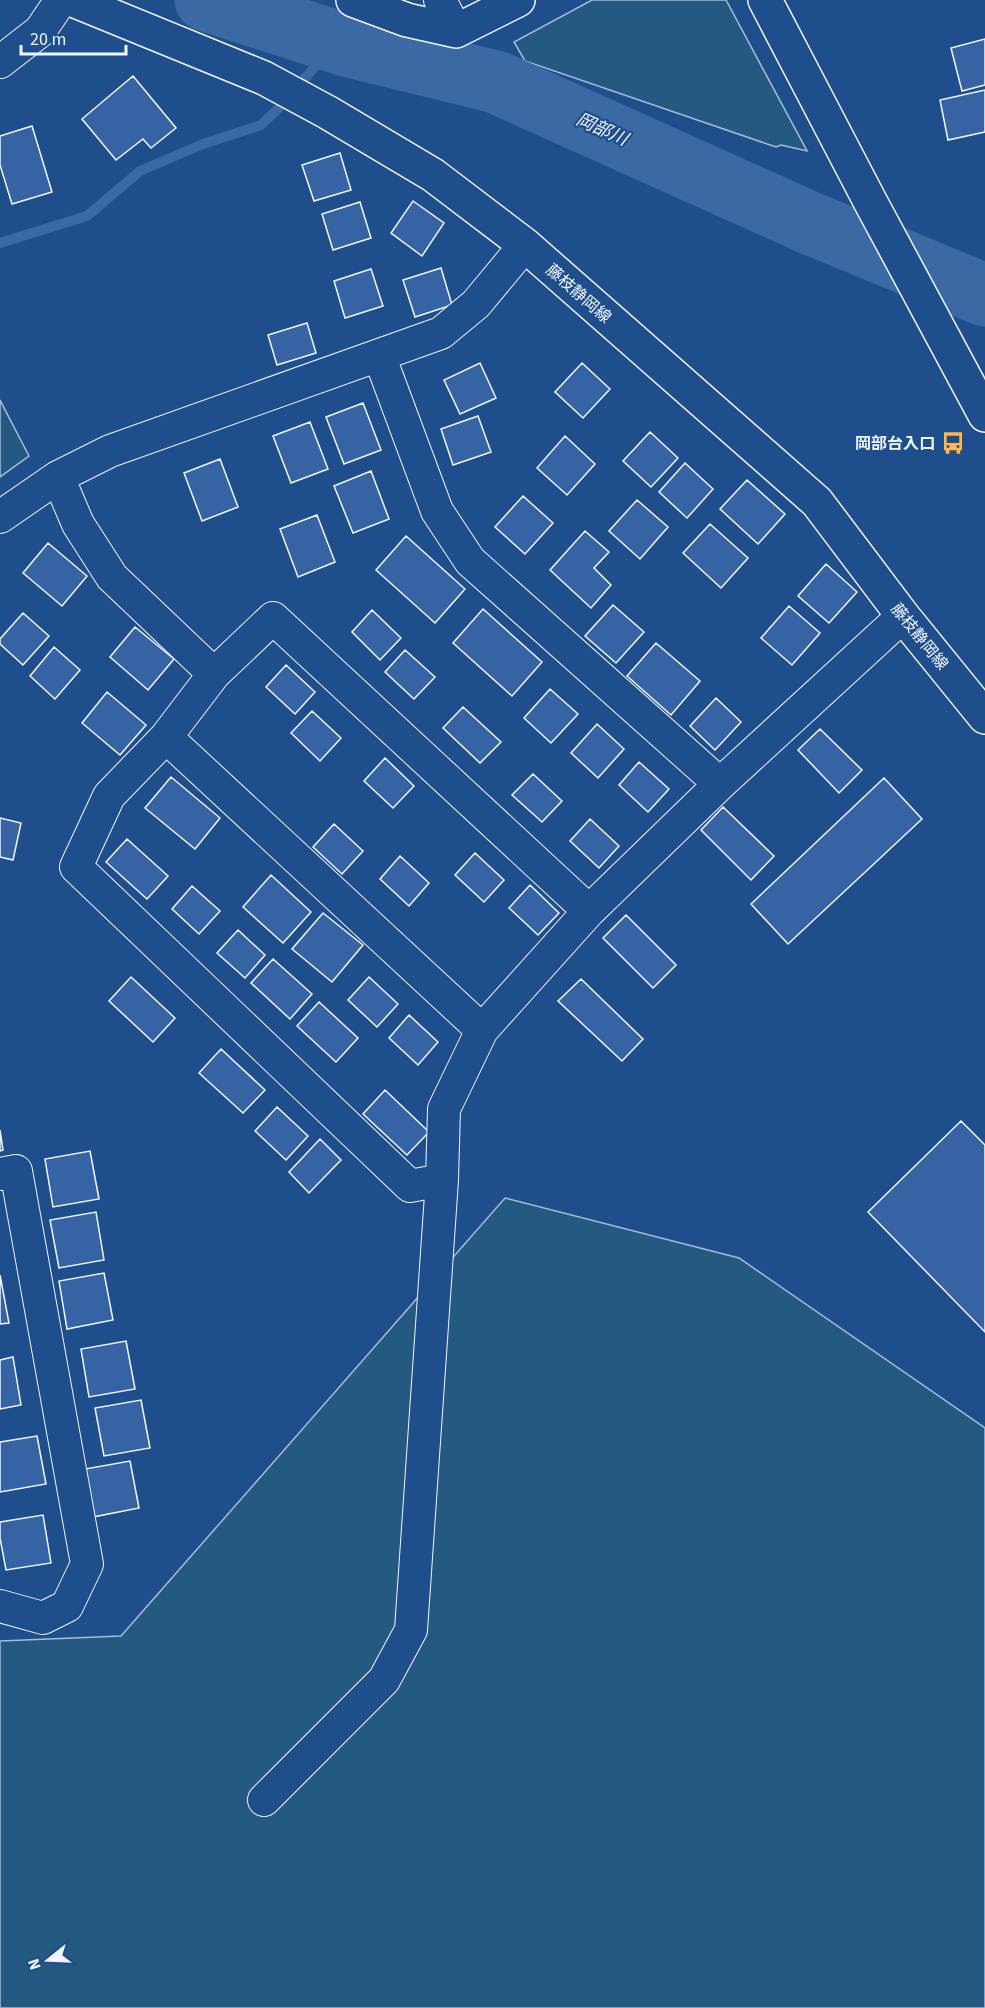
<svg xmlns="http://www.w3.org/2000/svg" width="985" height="2008" font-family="'Source Sans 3','Noto Sans JP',sans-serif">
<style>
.green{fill:#245a82;stroke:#a8bbd7;stroke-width:1.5}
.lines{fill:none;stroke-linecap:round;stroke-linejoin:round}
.stream{stroke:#3b69a3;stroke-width:10}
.river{stroke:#3b69a3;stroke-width:63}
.building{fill:#3563a3;stroke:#f2f6ff;stroke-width:1.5}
.minor-casing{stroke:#f2f6ff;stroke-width:34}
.tertiary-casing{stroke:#f2f6ff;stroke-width:36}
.secondary-casing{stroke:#f2f6ff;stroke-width:36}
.minor{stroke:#1f4e8c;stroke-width:32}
.tertiary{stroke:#1f4e8c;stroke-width:33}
.secondary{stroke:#1f4e8c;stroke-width:33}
.labels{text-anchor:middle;stroke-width:4.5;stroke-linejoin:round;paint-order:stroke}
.street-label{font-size:16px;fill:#f2f6ff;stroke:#1f4e8c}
.poi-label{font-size:16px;font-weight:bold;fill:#f2f6ff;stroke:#1f4e8c;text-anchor:end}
.water-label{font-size:18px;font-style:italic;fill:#f2f6ff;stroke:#1f4e8c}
</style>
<rect width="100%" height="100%" fill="#1f4e8c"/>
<path class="green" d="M592,0h134l81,151 -26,-6 -5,2 -251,-86 -11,-19z
M0,400l29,56 -29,21z
M505,1198l234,60 246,170v580h-985v-367l121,-5z"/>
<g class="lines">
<path class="stream" d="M0,243l87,-27 53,-45 63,-27 58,-19 21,-20 42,-49 25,-10"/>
<path class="river" d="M206,0l143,46 147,36 316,142 173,71"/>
</g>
<path class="building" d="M985,39v46l-23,6 -11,-43z
M133,76l43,52 -25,20 -8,-9 -27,21 -34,-41z
M985,90v42l-37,8 -8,-40z
M32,126l20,66 -40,12 -12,-39v-29z
M340,153l11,37 -37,11 -12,-36z
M413,201l31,22 -22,33 -31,-23z
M360,202l11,36 -38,12 -11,-36z
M441,268l11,37 -37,12 -12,-37z
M371,269l12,37 -38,12 -11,-37z
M307,323l9,30 -39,12 -9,-30z
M480,363l16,35 -36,16 -16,-34z
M582,363l28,26 -27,29 -28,-26z
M363,403l18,47 -37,14 -18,-47z
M478,416l13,36 -38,13 -12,-36z
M310,422l18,47 -37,14 -18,-47z
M650,432l28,26 -27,29 -28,-26z
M565,436l30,28 -28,31 -30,-27z
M220,459l18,48 -36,14 -18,-48z
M685,463l28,26 -26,29 -28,-26z
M371,471l18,48 -36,14 -19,-47z
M747,480l38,34 -27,30 -38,-35z
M523,496l30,27 -28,31 -30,-27z
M637,500l31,27 -28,32 -31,-28z
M317,515l18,47 -37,15 -18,-48z
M710,524l38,34 -27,30 -38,-35z
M585,531l24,21 -15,16 17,17 -20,23 -41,-38z
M406,536l59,53 -30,34 -59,-53z
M48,543l39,33 -25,30 -39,-33z
M826,564l31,28 -28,31 -31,-27z
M613,605l31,27 -28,31 -31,-27z
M789,606l31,27 -28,32 -31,-27z
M483,609l59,53 -30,34 -59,-53z
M372,610l29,28 -21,22 -28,-28z
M23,613l26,23 -26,29 -23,-21v-5z
M135,627l39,32 -26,31 -38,-33z
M656,643l44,38 -29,34 -44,-39z
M54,647l26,23 -25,29 -25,-23z
M405,650l30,27 -21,22 -29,-27z
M286,665l29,27 -20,22 -29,-27z
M550,689l28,25 -27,29 -27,-25z
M107,692l39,33 -26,30 -38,-32z
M716,698l25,24 -26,28 -25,-24z
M463,707l38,35 -21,21 -37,-35z
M312,711l29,27 -21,23 -29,-28z
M597,724l27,25 -26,29 -27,-25z
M820,729l42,41 -23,23 -41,-43z
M385,758l29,28 -21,22 -29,-27z
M639,762l30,27 -21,23 -29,-27z
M533,774l29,27 -20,21 -30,-27z
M171,777l49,41 -25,31 -50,-41z
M884,778l38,41 -134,125 -37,-40z
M723,807l51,49 -23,24 -50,-50z
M0,818l21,5 -8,37 -13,-3z
M590,819l29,27 -20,22 -29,-27z
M334,824l29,27 -21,23 -29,-27z
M127,839l41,37 -21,23 -41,-37z
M475,853l29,27 -20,22 -29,-27z
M400,856l29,27 -20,23 -29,-27z
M271,875l40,37 -28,31 -40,-36z
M530,885l29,28 -21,22 -29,-27z
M192,886l28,25 -21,23 -27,-25z
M323,913l40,32 -31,37 -40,-33z
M626,915l50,50 -23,23 -50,-50z
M238,930l27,25 -20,23 -28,-25z
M273,959l39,35 -22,25 -39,-36z
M131,977l44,41 -22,24 -44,-41z
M369,977l29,27 -21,23 -29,-27z
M581,979l62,60 -21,22 -64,-60z
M319,1002l39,36 -22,24 -39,-36z
M409,1015l29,27 -20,23 -29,-27z
M221,1049l44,41 -22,23 -44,-40z
M385,1090l44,42 -22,23 -44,-41z
M277,1107l31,29 -22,24 -31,-29z
M961,1121l24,24v187l-117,-120z
M0,1130l3,20 -3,1z
M320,1139l21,21 -32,33 -20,-21z
M90,1151l9,48 -46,8 -8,-48z
M96,1212l8,48 -45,8 -9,-48z
M104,1273l9,47 -46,9 -8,-48z
M0,1275l9,48 -9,1z
M126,1341l9,48 -46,8 -8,-48z
M13,1357l8,48 -21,4v-49z
M141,1400l9,48 -46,8 -9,-48z
M37,1436l9,48 -46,8v-50z
M130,1461l9,47 -46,9 -8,-48z
M43,1515l8,48 -45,7 -6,-32v-16z"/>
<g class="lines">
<g class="minor-casing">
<path id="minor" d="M440,0l16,31
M0,62l40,-31 21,-31
M379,355l58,156 33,50 250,223
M58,477l20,47 34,53 102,97
M0,517l58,-40 52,-26 331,-118 35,-29 49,-59
M166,737l316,293
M0,1174l16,-3 71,393 -20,42 -24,12 -43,-12
M442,1180l-32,6 -334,-319 33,-71 57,-59 48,-63 59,-56 316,293
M264,1800l120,-120 27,-50 31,-450 2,-71 38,-79 107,-119 131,-127 183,-168"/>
</g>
<g class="tertiary-casing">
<path id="tertiary" d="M353,0l54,20 49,11 62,-31
M765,0l106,203 114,212"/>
</g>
<g class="secondary-casing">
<path id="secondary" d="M73,0l191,78 63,34 106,63 92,70 292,257 86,114 82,101"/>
</g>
<use href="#minor" class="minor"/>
<use href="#tertiary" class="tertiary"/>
<use href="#secondary" class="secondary"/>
</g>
<defs>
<g id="bus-bare" transform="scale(1.8)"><path d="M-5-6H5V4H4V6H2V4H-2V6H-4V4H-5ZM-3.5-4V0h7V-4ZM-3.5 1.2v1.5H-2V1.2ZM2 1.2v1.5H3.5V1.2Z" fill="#ffb74d" stroke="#1f4e8c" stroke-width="2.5" paint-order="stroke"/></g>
</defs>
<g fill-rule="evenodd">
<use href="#bus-bare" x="953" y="443"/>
</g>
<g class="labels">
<g class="street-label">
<text transform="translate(579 293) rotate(41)" y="6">藤枝静岡線</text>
<text transform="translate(920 636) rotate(51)" y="6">藤枝静岡線</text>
</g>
<g class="poi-label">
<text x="935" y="449">岡部台入口</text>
</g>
<g class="water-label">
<text transform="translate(602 129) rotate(24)" y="6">岡部川</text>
</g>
</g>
<g transform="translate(48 1960) rotate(252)" stroke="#1f4e8c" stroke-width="4.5" paint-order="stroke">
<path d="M0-4.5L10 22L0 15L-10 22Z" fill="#f2f6ff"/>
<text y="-9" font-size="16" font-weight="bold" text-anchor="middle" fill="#f2f6ff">N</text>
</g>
<path d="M21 45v9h105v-9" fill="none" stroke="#f2f6ff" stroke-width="3"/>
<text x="30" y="45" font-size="18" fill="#f2f6ff" stroke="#1f4e8c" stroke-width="4.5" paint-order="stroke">20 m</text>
</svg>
